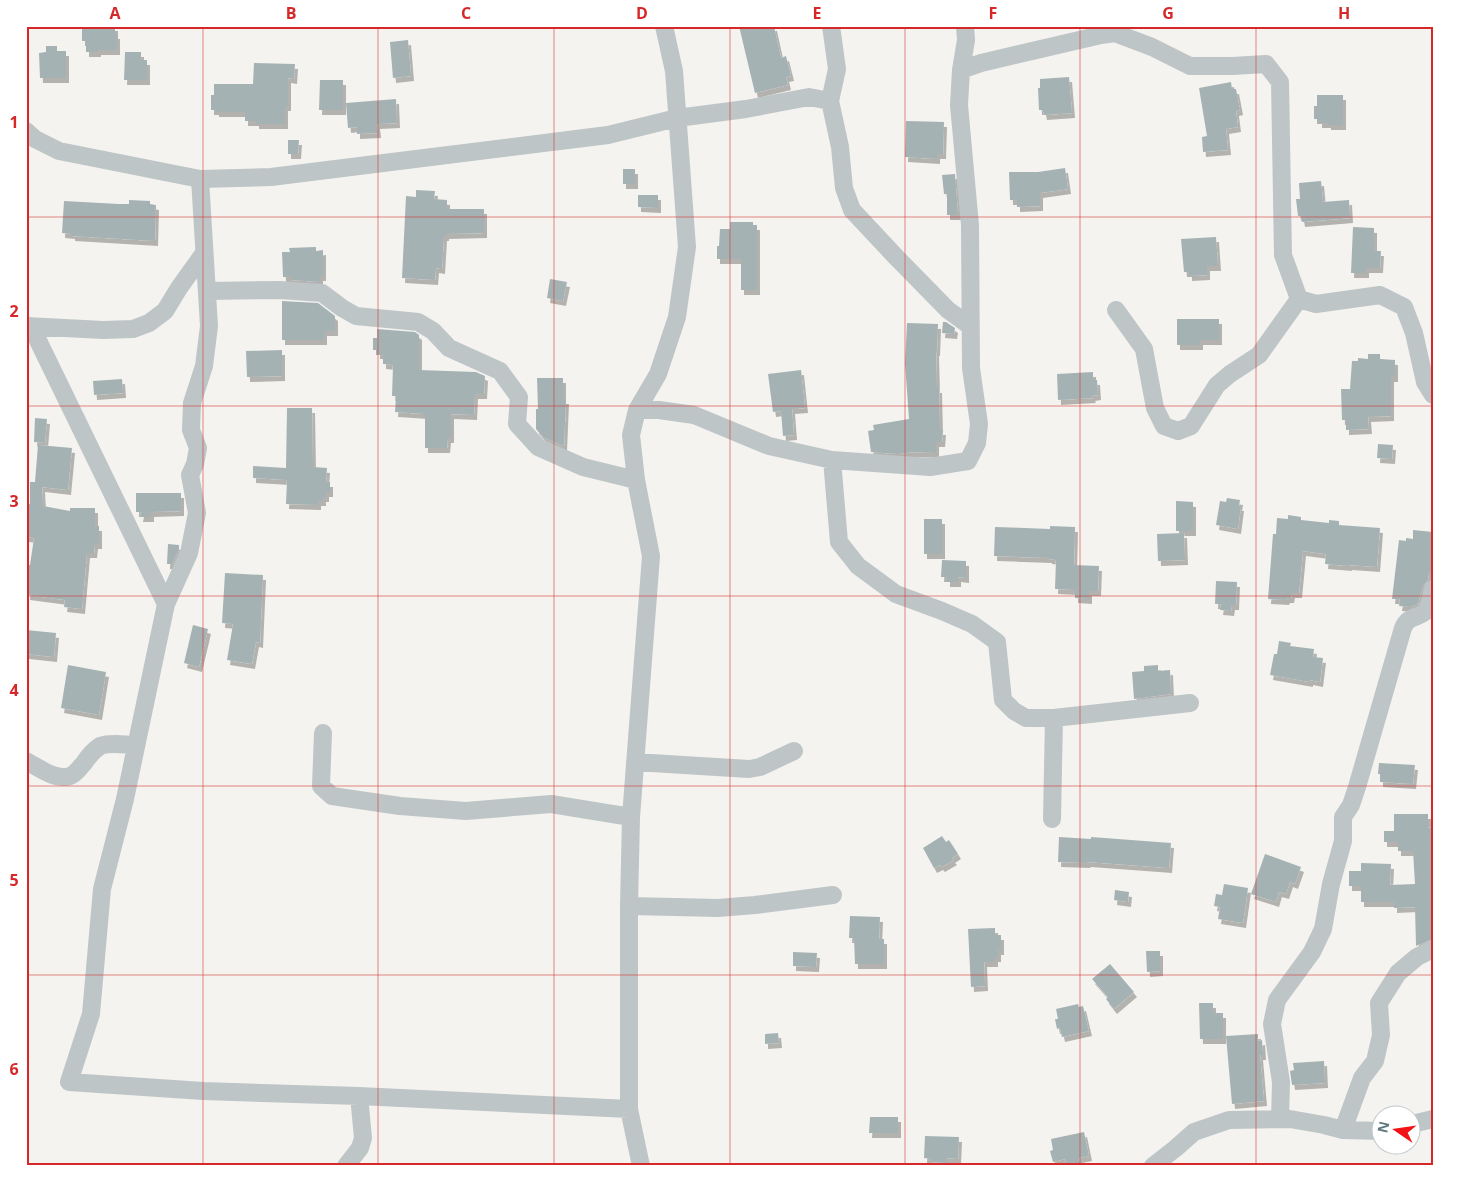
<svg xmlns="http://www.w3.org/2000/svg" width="1459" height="1192" font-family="'Open Sans',sans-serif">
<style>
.building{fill:#a5b2b4;filter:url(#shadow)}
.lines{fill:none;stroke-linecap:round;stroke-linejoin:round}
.minor{stroke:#bec5c7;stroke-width:18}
.grid{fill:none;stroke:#d62828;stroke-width:1;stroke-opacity:0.55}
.neatline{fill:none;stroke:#d62828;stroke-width:2}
.grid-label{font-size:16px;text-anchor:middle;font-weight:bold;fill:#d62828}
</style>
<defs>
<filter id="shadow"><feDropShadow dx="3" dy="5" stdDeviation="0" flood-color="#0004"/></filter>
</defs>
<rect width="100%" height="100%" fill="#f4f3ef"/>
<path class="building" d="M86,26h29v8h2v16h-19v2h-12v-11h-4v-14z
M739,26h35l7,32 5,-2 5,20 -5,1 2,8 -33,8z
M408,40l3,36 -18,2 -3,-36z
M46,46h11v5h9v27h-26l-1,-25 7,-1z
M125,52h16v8h6v20h-23z
M254,63l41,1 -1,15 -6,-1v28h-3v18h-29v-3h-11v-9h-29v-2h-5v-15h3v-11h39z
M1069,77l3,36 -28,2 -1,-5h-4l-1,-22h2v-9z
M320,80h23v30h-24z
M1231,82l1,7h4l4,21 -4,1 2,16 -12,2 2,21 -25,2 -1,-15 5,-1 -8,-48z
M1317,95h26v30h-15v-2h-9v-4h-5v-13h3z
M396,99l1,24 -20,1 1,9 -21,1v-7l-9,1 -2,-25z
M906,121l38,1 -1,32h-6v5l-32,-2z
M288,140h11l-1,14h-10z
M1065,168l3,21 -28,4v13l-23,1v-7h-7l-1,-28h29z
M623,169h12v15h-12z
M955,174l3,41h-11v-21h-3l-2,-19z
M1321,181l2,21 26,-2 1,18 -48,4 -1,-6h-3l-2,-17h4l-1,-16z
M416,190l19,1 -1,8 13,1v9h37v24l-38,1v2h-2l-2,33 -6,-1 -1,12 -33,-2 4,-82 10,1z
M638,195h20v13l-20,-1z
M129,200l21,1v3l6,1 -1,36 -83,-5v-2l-10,-1 2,-32 55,3h10z
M730,222h23v3h4v65h-16v-31h-24v-13h2l1,-17h10z
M1353,227l21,1v23h7l-1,17h-14v5h-15z
M1216,237l2,29h-11v9l-18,1v-4h-5l-3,-33z
M316,247v4l7,-1v26h-3v6l-28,-2v-3h-9l-1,-25h8l-1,-4z
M550,279l17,3 -4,19 -16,-3z
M282,301l36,2 17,13v15h-11v9h-42z
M1177,319h42v21h-19v5h-23z
M943,322h3l9,6 -1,6 -12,-1z
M907,323l31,1 -1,27h-1l1,37h2l1,42h3l-1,12h-6v11l-23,-1 -15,2 -27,-2 -3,-21 6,-1 -1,-5 36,-6 -4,-56z
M377,329l38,3 4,3v35l57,2 9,4 -1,18h-9l-1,21 -23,-1v24h-3l-1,10h-22v-34l-30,-2 1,-16h-4l1,-31 -10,-1v-10h-6v-4h-4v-12h4z
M282,350v26l-35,1 -1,-26z
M1368,354h12v5l15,1v17h-4v39l-23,1 1,12 -23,1v-10h-4l-1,-31h9l2,-28h6v-3l10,1z
M801,370l4,38 -13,1 2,26 -11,1 -2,-25 -8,1 -5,-38z
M1093,372v8h4l1,15 -6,1 1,2 -35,2 -1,-26z
M537,378h26v21h3l-2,47 -20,-8 -8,-9v-20h2z
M122,379l1,14 -29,2 -1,-14z
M287,408h25l1,59 14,1 -1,14h4v10h-4v5h-3v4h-5v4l-32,-1 1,-24 -34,-2v-12l33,2z
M35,418l12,1 -2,24 -11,-1z
M1378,444l15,1 -1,14 -15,-1z
M38,445l34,3 -4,42 -26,-3 1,19 27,5v-3h25v18h4v18h-4l-1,9h-7l-5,56 -18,-2 1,-7 -38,-5 1,-11 -2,-1v-18h4l4,-27 -8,-1v-33h4v-22h5z
M136,493h45v18l-30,1v5h-11l1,-5h-5z
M1227,498l13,2 -1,6h2l-3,23 -22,-4 4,-24 6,1z
M1176,501l17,1v29h-17z
M1288,515l13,2v3l28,3v-3l10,1v4l41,3 -3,39 -28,-2v1l-24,-2 1,-10 -23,-3 -4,42h-7l-1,5h-4l-1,2 -18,-1 5,-65h3l1,-16 11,1z
M924,519h18v35h-18z
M1050,526l25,1 -1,38 25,1 -1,25h-9v8l-14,-1v-8l-20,-1 1,-29 -7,-1v-1l-55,-2 1,-29 55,2z
M1413,530l20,2v39h-4l-1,9 -5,6 -5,18 -8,3 -11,-1 1,-7h-8l7,-59 7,1v-3l7,1z
M1184,533l1,27 -27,1 -1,-27z
M168,544l11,1v5l-7,14h-5z
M942,560l24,1v17l-8,-1v5h-11v-5h-6z
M225,573l38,2 -3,68 -4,-1 -4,22 -25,-4 6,-36 -11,-1z
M1216,581l21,1 -1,23h-4l-1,6 -11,-1 1,-6h-6z
M193,625l15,4 -9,38 -15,-4z
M26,630l30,3 -2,24 -28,-3z
M1279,641l12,2 -1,3 24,3 -1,8 10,1 -3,24 -10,-2v2l-40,-7 4,-21h3z
M68,665l38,7 -7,43 -38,-7z
M1158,665v6l12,-1 1,24 -37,5 -2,-27 12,-1v-5z
M1379,763l36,2 -2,19 -33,-2v-8h-2z
M1394,814h34v14l5,-1v112l-17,7 -1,-39 -21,1v-6h-33v-16h-12v-15h12v-8l30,1 -1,21 25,-1 -2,-33h-15v-9h-14v-11h10z
M942,836l4,6 3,-2 9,14 -6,4 2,2 -12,7 -2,-2 -6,3 -11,-20z
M1059,837l32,2v-2l80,6 -2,25 -81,-6 -1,1 -29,-1z
M1265,854l36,13 -6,17 -5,-2 -4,12 -7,-2 -3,10 -25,-8z
M1224,884l24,4 -5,35 -25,-4 2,-12 -6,-1 2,-12 6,1z
M1115,890l14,2 -1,10 -14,-2z
M850,916l30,1 -1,22h5v25h-29l-1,-26h-5z
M995,928v7h6v15h-3v7h-3v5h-11l1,24 -14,1 -3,-58z
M1146,951h14v20l-13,1z
M793,952l24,1 -1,14 -23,-1z
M1110,964l24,28 -20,17 -8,-10 2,-2 -16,-18z
M1199,1003h14v10h10v26h-23z
M1078,1004l1,3 4,-1 6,25 -27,6 -2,-9 -3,1 -2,-10h3l-2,-10z
M778,1033l1,10 -14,1v-10z
M1258,1034v7l4,-1 1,15h-3l4,46 -32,3 -6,-68z
M1324,1061l1,22 -33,2 -2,-14 4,-1 -1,-7z
M870,1117h28v16h-29z
M1084,1132l5,24 -10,2 1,5 -13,3 -2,-7 -12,3 -3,-11 3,-1 -2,-11z
M925,1136l34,1 -1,22 -11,-1v5l-15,-1v-3l-8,-1z"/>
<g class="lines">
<path class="minor" d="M961,70l20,-7 120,-28 14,-2 37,14 38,19h42l34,-2 14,18 3,173 16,44
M830,101l7,-32 -6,-43
M26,131l9,8 24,12 141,28 71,-2 337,-42 69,-17 69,-9 63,-12 21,4 10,46 4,41 8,22 44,47 52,53 22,16
M200,179l9,147 -5,40 -12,37 -1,27 7,18 -3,16 -5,11 7,38 -8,40 -23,51 -41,195 -23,90 -11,125 -22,68 134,9 156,5 270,13
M207,291l73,-1 42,3 20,15 14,8 62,6 15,9 16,17 51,23 19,26 -2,27 21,23 45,20 53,13
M1299,299l17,5 64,-9 24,12 10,26 11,49 8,13
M1116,310l28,39 11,59 9,18 14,5 13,-5 26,-41 13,-11 29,-19 40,-56
M26,326l77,4 30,-1 16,-6 16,-12 14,-23 25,-35
M31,326l135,278
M637,410h22l35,5 75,31 63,14 98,7 38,-6 9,-18 2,-19 -8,-56 -1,-143 -11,-120 2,-35 5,-30 -1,-14
M832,460l7,82 19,24 38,28 46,17 30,13 25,18 6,58 11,11 12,7h28l-2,101
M1054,718l136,-15
M323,733l-2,53 11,10 68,10 66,5 85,-7 80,13
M26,761c12,6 29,20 44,15 6,-2 10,-9 14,-13 4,-6 10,-13 16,-17 11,-4 25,-1 35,-1
M635,762l114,7 11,-2 34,-16
M629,906l89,2 37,-3 78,-10
M1280,1119l1,-37 -9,-58 5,-24 35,-48 11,-23 8,-45 12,-43v-24l8,-12 6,-18 46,-159c6,-13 13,-9 22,-16 5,-5 6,-16 8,-23
M1412,1124l21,-5
M1343,1130l19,-52 13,-17 6,-26 -2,-32 19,-30 19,-16 16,-8
M346,1166l14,-18 3,-10 -4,-42
M641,1166l-12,-57v-203l2,-89 20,-261 -15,-76 -5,-45 6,-25 21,-36 19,-57 10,-70 -13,-176 -10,-45
M1153,1166l23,-18 18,-16 35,-12 61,-1 34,6 19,5 39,1"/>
</g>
<path class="grid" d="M203,26v1140M378,26v1140M554,26v1140M730,26v1140M905,26v1140M1080,26v1140M1256,26v1140M26,217h1407M26,406h1407M26,596h1407M26,786h1407M26,975h1407"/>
<rect width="1459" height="1192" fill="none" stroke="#ffffff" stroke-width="55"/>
<g transform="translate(1396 1130) rotate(283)"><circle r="24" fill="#ffffff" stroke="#bec9cb"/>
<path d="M0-4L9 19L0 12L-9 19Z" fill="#f11316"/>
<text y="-8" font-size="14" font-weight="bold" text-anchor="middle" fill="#5d777d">N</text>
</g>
<rect x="28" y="28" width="1404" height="1136" class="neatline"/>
<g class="grid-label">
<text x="115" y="19">A</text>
<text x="291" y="19">B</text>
<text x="466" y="19">C</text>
<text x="642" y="19">D</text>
<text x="817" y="19">E</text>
<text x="993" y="19">F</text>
<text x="1168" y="19">G</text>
<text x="1344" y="19">H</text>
<text x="14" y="128">1</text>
<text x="14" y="317">2</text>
<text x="14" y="507">3</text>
<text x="14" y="696">4</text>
<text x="14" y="886">5</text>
<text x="14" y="1075">6</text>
</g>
</svg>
